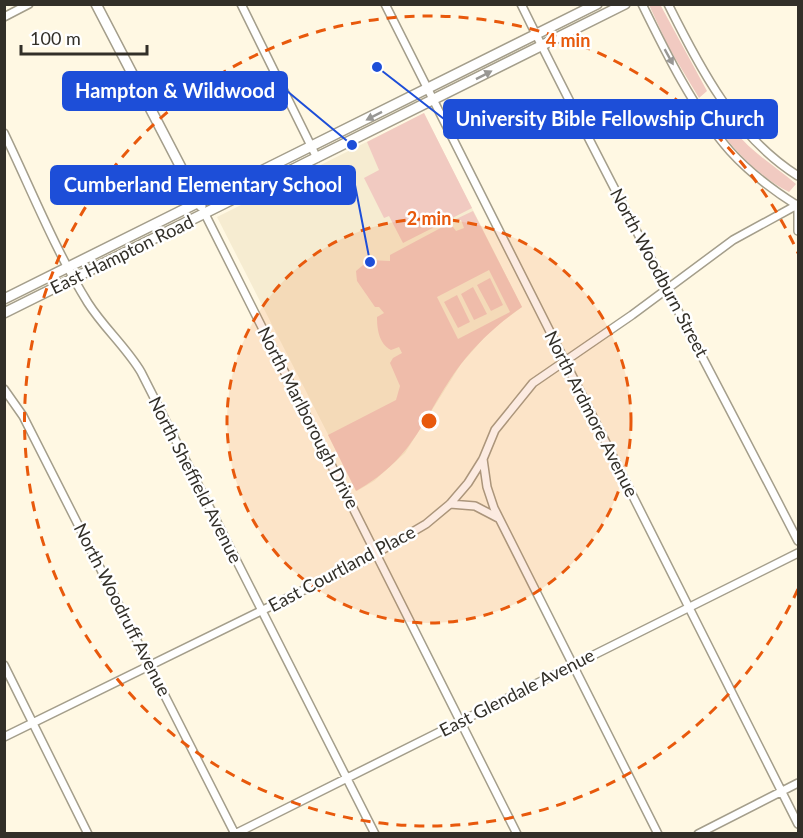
<svg xmlns="http://www.w3.org/2000/svg" width="803" height="838" font-family="Lato,sans-serif">
<style>
.built{fill:#f6ecd1}
.green{fill:#f1cac1;fill-rule:evenodd}
.lines{fill:none;stroke-linecap:round;stroke-linejoin:round}
.street-casing{stroke:#a49e8b;stroke-width:10}
.secondary-casing{stroke:#a49e8b;stroke-width:12}
.street{stroke:#fff;stroke-width:7}
.secondary{stroke:#fff;stroke-width:9}
.oneway{fill:#989794}
.ring{fill:none;stroke:#e8590c;stroke-width:3;stroke-dasharray:10 8}
.labels{text-anchor:middle;stroke-width:5;stroke-linejoin:round;paint-order:stroke}
.street-label{font-size:18px;fill:#322f28;stroke:#fff}
.centre{fill:#e8590c;stroke:#fff;stroke-width:3}
.ring-label{font-size:18px;text-anchor:middle;font-weight:bold;fill:#e8590c;stroke:#fff;stroke-width:5;stroke-linejoin:round;paint-order:stroke}
.leader{fill:none;stroke:#1d4ed8;stroke-width:2}
.callout-dot{fill:#1d4ed8;stroke:#fff;stroke-width:2}
.callout{fill:#1d4ed8;stroke:#1d4ed8;stroke-width:2}
.callout-label{font-size:20px;text-anchor:middle;font-weight:bold;fill:#fff}
</style>
<rect width="100%" height="100%" fill="#fff8e3"/>
<path class="built" d="M424,113l98,194 -31,23 -30,34 -56,89 -31,28 -17,10 -140,-274z"/>
<path class="green" d="M649,5l12,1 46,85 -8,7 -30,-50z
M710,103c10,1 18,19 24,27 17,22 41,36 62,54l-7,8c-35,-18 -61,-49 -83,-80z
M424,113l48,95 -69,35 -14,-27 -5,2 -20,-40 15,-8 -12,-28z
M473,211l49,96c-23,16 -44,35 -61,57 -39,52 -43,92 -105,127l-28,-56 68,-35 4,-14 -10,-23 3,-5 9,-5 -3,-6 -8,3c-12,-6 -14,-21 -14,-33l7,-4 -5,-6h-4l-18,-26 -1,-10 13,-11 21,1v-6l60,-32 6,8 8,-3 -3,-8h-7zM489,270l21,42 -52,27 -21,-42z
M490,278l13,27 -12,6 -14,-26z
M473,287l14,27 -13,6 -13,-26z
M457,295l13,27 -12,6 -14,-26z"/>
<g class="lines">
<g class="street-casing">
<path id="street" d="M241,4l76,154
M385,4l413,820
M521,4c89,181 185,358 277,537
M642,4c24,49 52,106 88,147 19,21 44,40 68,55
M668,4c33,66 67,132 130,172
M4,17l25,-13
M4,133c27,56 51,117 84,170 16,25 38,44 53,69l234,462
M798,204v27
M205,214l312,620
M4,389l19,27 212,418
M483,459l4,28 7,21 164,326
M450,504l25,2 23,12
M4,665l84,169
M4,737l361,-177 61,-36 24,-20 18,-21 15,-24 12,-29 38,-47 99,-68 101,-75 64,-35
M235,834l563,-281
M698,834l100,-51"/>
</g>
<g class="secondary-casing">
<path id="secondary" d="M96,4l105,202
M4,299l593,-295
M4,313l621,-309"/>
</g>
<use href="#street" class="street"/>
<use href="#secondary" class="secondary"/>
</g>
<defs><path id="oneway-solid" d="M-6-.8H1V-3.2L6.5 0L1 3.2V.8H-6Z" transform="scale(1.5)"/></defs>
<g class="oneway">
<use href="#oneway-solid" transform="translate(669 57) rotate(61)"/>
<use href="#oneway-solid" transform="translate(484 75) rotate(-27)"/>
<use href="#oneway-solid" transform="translate(374 116) rotate(153)"/>
</g>
<circle cx="429" cy="421" r="202" fill="#e8590c" fill-opacity=".12"/>
<g class="ring">
<circle cx="429" cy="421" r="202"/>
<path d="M798 589A405 405 0 1 1 798 253"/>
</g>
<g class="labels">
<g class="street-label">
<text transform="translate(122 255) rotate(-26)" y="6">East Hampton Road</text>
<text transform="translate(659 273) rotate(62)" y="6">North Woodburn Street</text>
<text transform="translate(591 414) rotate(63)" y="6">North Ardmore Avenue</text>
<text transform="translate(308 418) rotate(63)" y="6">North Marlborough Drive</text>
<text transform="translate(195 480) rotate(63)" y="6">North Sheffield Avenue</text>
<text transform="translate(342 569) rotate(-28)" y="6">East Courtland Place</text>
<text transform="translate(122 610) rotate(63)" y="6">North Woodruff Avenue</text>
<text transform="translate(517 693) rotate(-27)" y="6">East Glendale Avenue</text>
</g>
</g>
<circle cx="429" cy="421" r="9" class="centre"/>
<g class="ring-label">
<text x="568" y="47">4 min</text>
<text x="429" y="225">2 min</text>
</g>
<path class="leader" d="M352 145L287 91M377 67L444 119M370 262L355 185"/>
<g class="callout-dot">
<circle cx="352" cy="145" r="6"/>
<circle cx="377" cy="67" r="6"/>
<circle cx="370" cy="262" r="6"/>
</g>
<g class="callout">
<rect x="63" y="72" width="224" height="38" rx="6"/>
<rect x="444" y="100" width="333" height="38" rx="6"/>
<rect x="51" y="166" width="304" height="38" rx="6"/>
</g>
<g class="callout-label">
<text x="175" y="98">Hampton &amp; Wildwood</text>
<text x="610" y="126">University Bible Fellowship Church</text>
<text x="203" y="192">Cumberland Elementary School</text>
</g>
<rect width="803" height="838" fill="none" stroke="#322f28" stroke-width="12"/>
<path d="M21 45v9h126v-9" fill="none" stroke="#322f28" stroke-width="3"/>
<text x="30" y="45" font-size="18" fill="#322f28" stroke="#ffffff" stroke-width="4.5" paint-order="stroke">100 m</text>
</svg>
